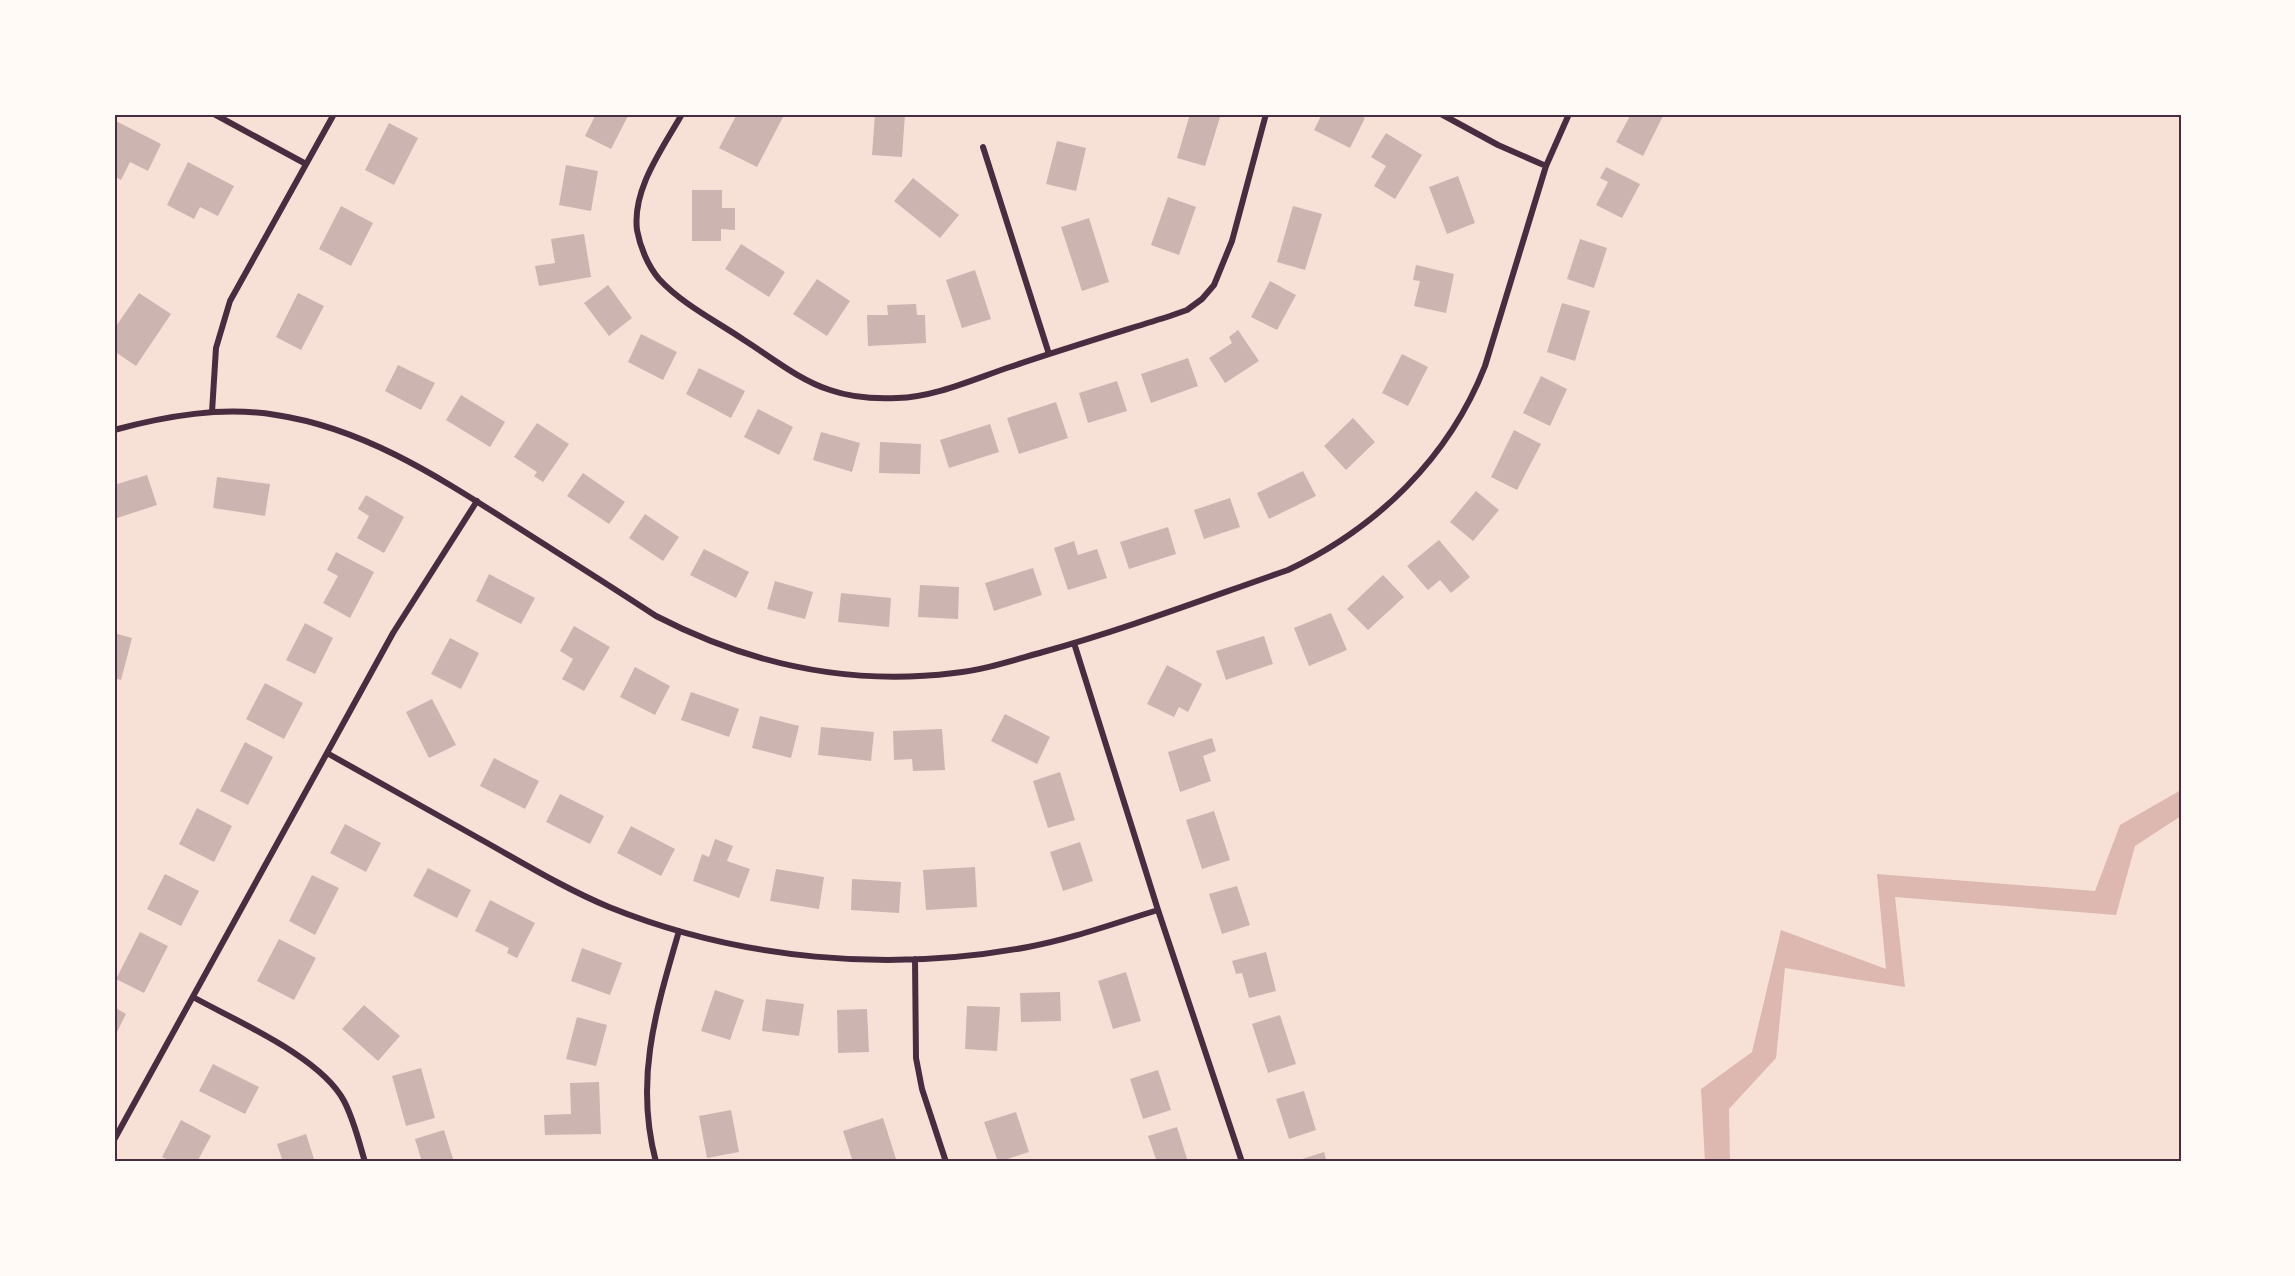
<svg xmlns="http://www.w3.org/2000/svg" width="2295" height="1276" font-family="'PT Serif',serif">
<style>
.water{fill:#dcb8b0}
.building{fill:#ccb4b1}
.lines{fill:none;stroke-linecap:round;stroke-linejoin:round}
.minor{stroke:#4a2c40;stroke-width:6}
.neatline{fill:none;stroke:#4a2c40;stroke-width:2}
</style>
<rect width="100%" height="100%" fill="#f7e1d7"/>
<path class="water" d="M2181,790v26l-46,30 -19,69 -221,-18 10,90 -120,-19 -9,90 -47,51 1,53h-25l-4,-73 51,-37 29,-122 105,39 -9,-95 218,17 25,-66z"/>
<path class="building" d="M596,114h33l-18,35 -26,-13z
M737,114h42l4,3 -26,50 -38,-19z
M875,114h30l-3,43 -30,-2z
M1190,114h31l-16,52 -28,-8z
M1322,114h34l9,4 -15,30 -36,-18z
M1631,114h33l-21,42 -27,-14z
M114,120l47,24 -13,27 -18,-9 -9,18 -7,-4z
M389,123l29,15 -24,47 -29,-15z
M1386,133l36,22 -27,44 -21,-13 12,-20 -15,-9z
M1057,141l29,7 -10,43 -30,-7z
M188,162l46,24 -16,30 -18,-9 -6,12 -27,-14z
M566,165l32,6 -7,40 -32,-6z
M1606,167l34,17 -18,34 -26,-13 12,-23 -8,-4z
M1458,176l17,47 -28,11 -18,-47z
M913,178l46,37 -19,23 -46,-37z
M692,190h30v18h13v22l-14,-1v12h-29z
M1168,197l28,10 -17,48 -28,-10z
M341,206l32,17 -22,43 -32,-17z
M1293,206l29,8 -17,56 -28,-8z
M1089,218l20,64 -27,9 -21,-64z
M584,234l7,43 -52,9 -4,-20 20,-3 -4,-24z
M1580,239l27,9 -13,40 -27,-9z
M741,244l44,28 -16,25 -44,-28z
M1416,265l38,9 -8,39 -32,-7 6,-25 -7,-1z
M975,270l16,49 -29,9 -16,-48z
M817,279l33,22 -23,35 -34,-22z
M1270,281l26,14 -19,35 -26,-13z
M608,285l24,33 -23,18 -25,-33z
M139,293l32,21 -35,52 -22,-15v-22z
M298,293l26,13 -23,44 -25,-13z
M1562,303l28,8 -15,50 -28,-9z
M916,304l1,11h8l1,28 -58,3 -1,-31h21l-1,-10z
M1238,330l21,31 -34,22 -16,-25 23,-15 -3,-6z
M641,334l36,18 -14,28 -35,-18z
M1402,354l26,13 -20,39 -26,-13z
M1188,358l10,28 -47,17 -10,-29z
M398,365l37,18 -14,27 -36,-19z
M699,368l46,23 -14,27 -45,-24z
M1541,376l26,13 -17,37 -27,-13z
M1117,381l10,30 -39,12 -9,-30z
M461,395l44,27 -15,25 -44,-27z
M1056,402l12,36 -49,16 -12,-36z
M758,409l35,18 -14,28 -35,-18z
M1353,418l22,24 -29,28 -22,-24z
M537,423l32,21 -26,38 -9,-6 3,-4 -23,-15z
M990,424l9,28 -50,16 -9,-28z
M1514,430l27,14 -24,46 -26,-13z
M821,432l39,11 -8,29 -39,-12z
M880,442l41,2 -1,30 -41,-1z
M1303,471l13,25 -47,23 -12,-26z
M583,473l42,29 -16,22 -42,-28z
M147,475l10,30 -43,14v-34z
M217,477l53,7 -5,32 -52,-8z
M1476,491l23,19 -26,31 -23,-19z
M366,495l38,22 -20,36 -27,-15 12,-22 -11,-7z
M1230,498l10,29 -36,12 -10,-29z
M645,514l34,23 -16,24 -34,-23z
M1168,527l8,27 -47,15 -9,-27z
M1439,540l31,37 -19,16 -11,-13 -12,10 -21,-24z
M1074,541l4,14 19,-6 10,29 -39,12 -14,-42z
M704,549l45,23 -13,26 -46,-23z
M336,552l38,20 -24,46 -27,-15 15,-27 -11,-6z
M1033,568l9,27 -48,16 -9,-28z
M489,574l46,24 -14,26 -45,-23z
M1383,575l21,22 -36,33 -21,-21z
M775,581l38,11 -8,27 -38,-10z
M920,585l39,2 -1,32 -40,-2z
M841,593l50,5 -2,29 -51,-5z
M1331,613l16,37 -38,16 -15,-38z
M305,623l28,15 -18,36 -29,-14z
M574,626l36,21 -26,44 -22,-12 11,-20 -13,-8z
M114,633l18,5 -11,42 -7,-2z
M1264,636l9,28 -47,16 -10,-29z
M450,638l29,15 -18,36 -30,-15z
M1167,665l35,19 -14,28 -9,-5 -5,10 -27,-13z
M635,667l35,19 -15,29 -35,-18z
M265,683l38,20 -19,36 -38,-20z
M691,692l48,17 -10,28 -48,-17z
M432,699l24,46 -27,13 -23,-46z
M1005,714l45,23 -13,27 -46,-23z
M760,716l39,10 -8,32 -39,-10z
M821,727l53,5 -3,29 -53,-6z
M942,729l3,41 -32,1 -1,-12 -18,1 -1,-29z
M1212,738l4,13 -13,5 8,25 -31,11 -12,-40z
M245,742l28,15 -25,48 -28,-14z
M494,758l45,23 -14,28 -45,-23z
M1060,772l15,48 -27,8 -15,-47z
M560,794l44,22 -14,28 -44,-22z
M197,808l35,18 -18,36 -35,-18z
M1214,811l16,49 -28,9 -16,-49z
M345,824l36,19 -15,29 -36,-19z
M631,826l44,23 -14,27 -44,-23z
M715,839l18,7 -6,15 23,8 -11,29 -46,-17 9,-27 7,3z
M1080,842l13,39 -30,10 -13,-39z
M975,867l2,40 -51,3 -3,-40z
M428,868l43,22 -14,28 -44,-22z
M776,869l48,8 -5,32 -49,-8z
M165,874l34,17 -18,35 -34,-17z
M312,875l27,13 -24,47 -26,-14z
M852,879l49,3 -2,31 -48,-3z
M1237,886l13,39 -28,9 -13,-40z
M490,900l45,23 -18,35 -10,-5 2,-5 -34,-17z
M140,932l28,14 -24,47 -28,-14z
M279,939l37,19 -22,42 -37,-19z
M582,948l40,15 -12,32 -39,-14z
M1266,952l10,39 -27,7 -7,-25 -6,1 -4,-13z
M1126,972l15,49 -28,8 -15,-48z
M715,990l29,10 -14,40 -29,-9z
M1060,992l1,29 -40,1 -1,-29z
M766,999l38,5 -5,32 -37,-5z
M364,1005l36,31 -22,25 -36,-32z
M967,1006l33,1 -3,44 -32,-2z
M114,1007l12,7 -12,24z
M867,1009l2,43 -31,1 -1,-43z
M1280,1015l16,49 -28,9 -16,-49z
M577,1017l30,8 -11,41 -30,-7z
M213,1064l46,23 -14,27 -46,-23z
M421,1068l14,50 -29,8 -14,-50z
M1158,1070l13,40 -28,9 -13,-40z
M599,1082l2,52 -56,1 -1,-20 27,-1 -1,-31z
M1304,1091l12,39 -27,9 -13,-40z
M731,1110l8,42 -32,6 -8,-42z
M1016,1112l13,40 -31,10 -14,-40z
M883,1118l14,44h-44l-10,-31z
M181,1120l30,16 -14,26h-25l-10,-5z
M1177,1127l11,35h-31l-9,-26z
M444,1130l10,32h-32l-7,-23z
M306,1134l9,28h-32l-6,-18z
M1324,1152l3,10h-34z"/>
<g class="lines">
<path class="minor" d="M214,114l92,50
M682,114c-19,34 -50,75 -45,116 3,17 11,36 22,49 23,25 57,42 85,61 27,17 55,40 86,50 20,7 46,9 67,8 38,-1 77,-19 113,-31 53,-18 106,-34 160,-51l17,-6 15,-11 12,-14 18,-44 34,-127
M1441,114l57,31 48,21
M983,147l66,207
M212,412l4,-64 14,-47 104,-187
M114,430c52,-14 108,-24 162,-15 88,13 164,63 238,110 47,30 95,60 142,91 93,48 194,70 298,57 30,-3 60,-13 89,-21 83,-23 164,-54 245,-82 89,-42 161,-112 197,-204l61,-200 23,-52
M1074,643l84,267 84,252
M327,753c54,30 108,61 162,91 39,22 79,46 120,63 131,53 280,66 419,40 44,-8 87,-24 130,-37
M915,959l1,99 6,31 24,73
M193,997c43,24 128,60 151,104 10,19 15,41 21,61
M114,1140l279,-507 84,-132
M656,1162c-22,-82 0,-152 23,-231"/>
</g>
<rect width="2295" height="1276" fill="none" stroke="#fffaf5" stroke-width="231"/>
<rect x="116" y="116" width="2064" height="1044" class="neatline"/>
</svg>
